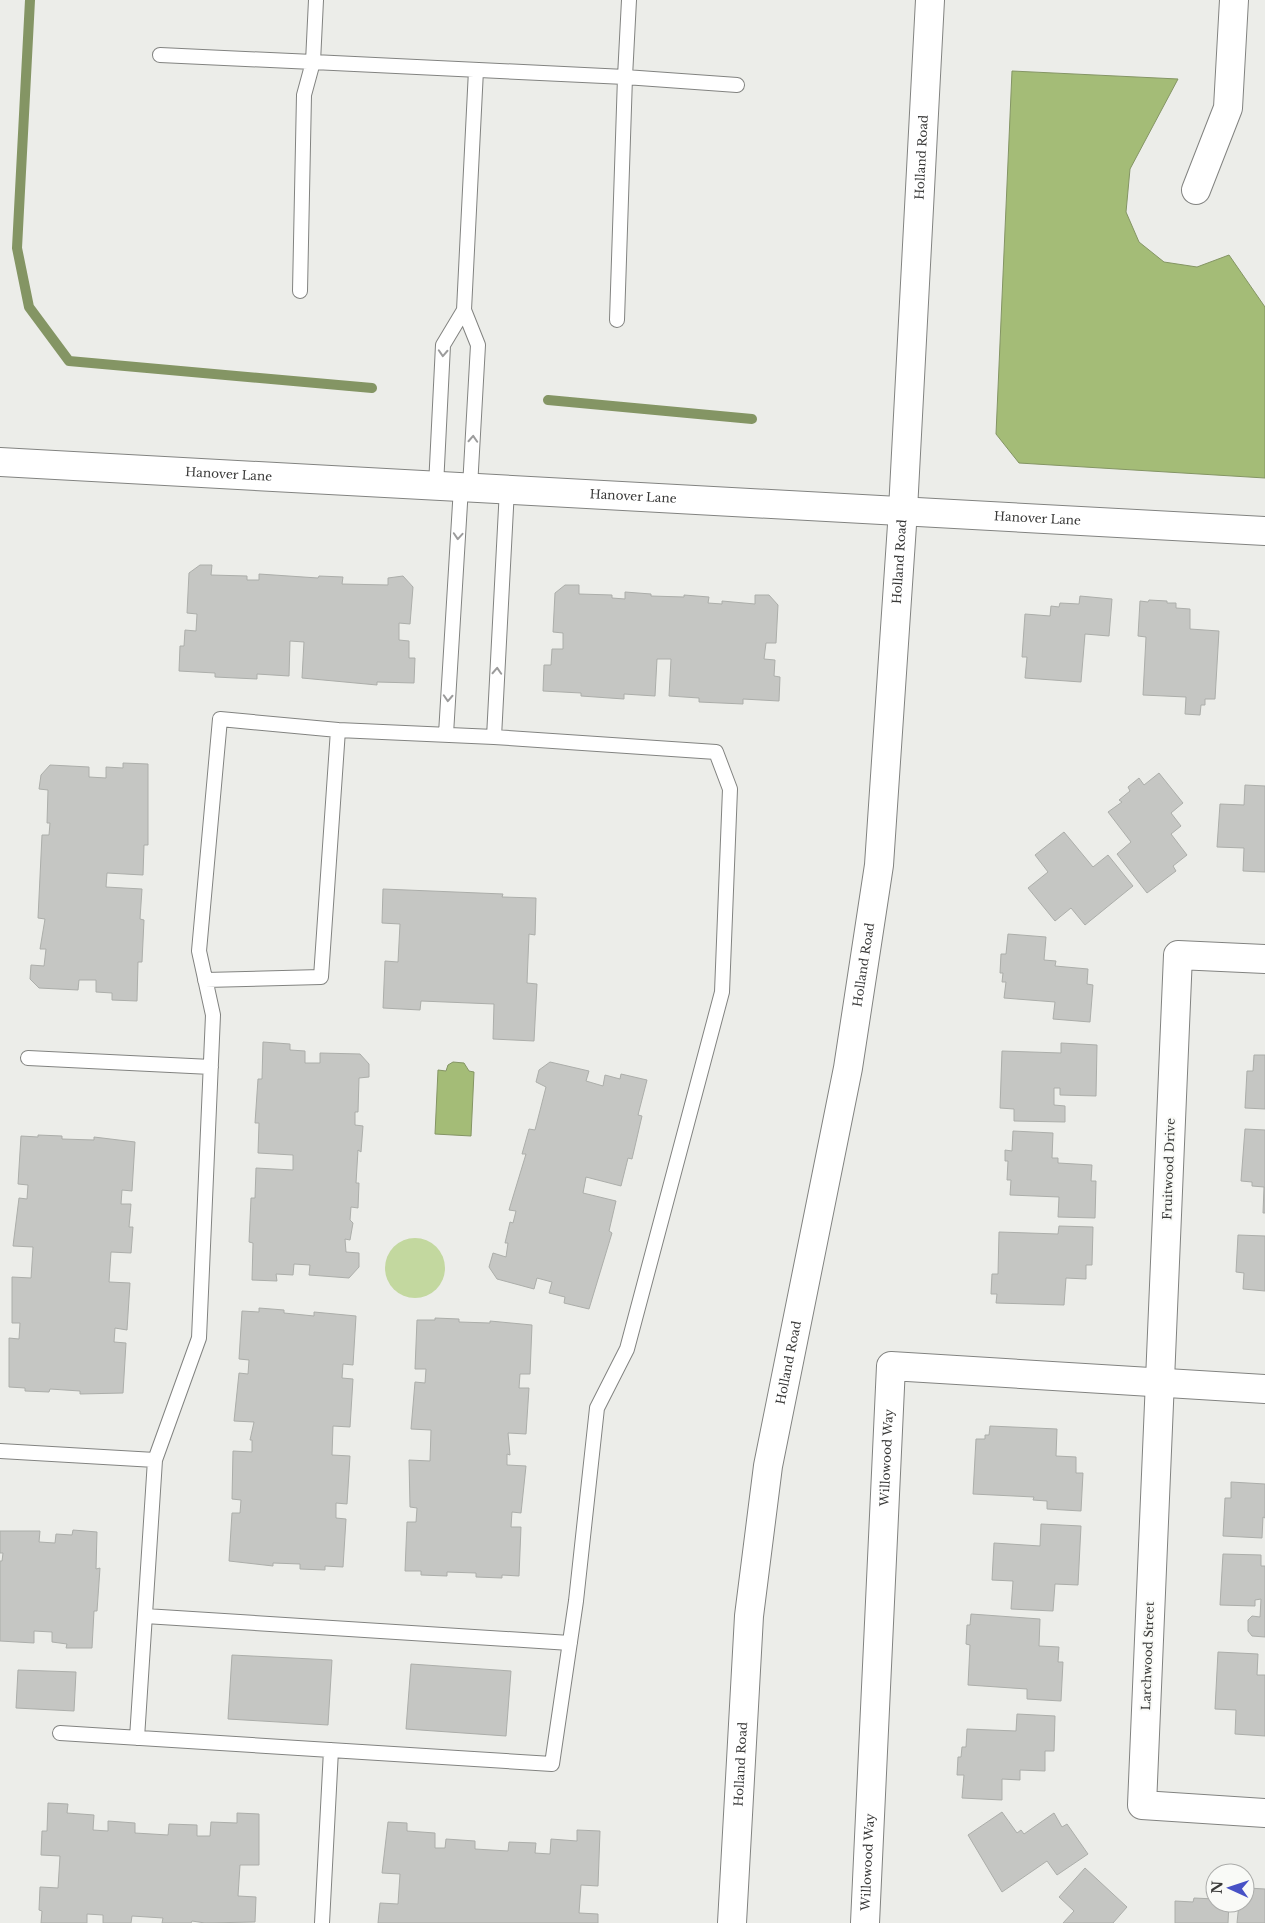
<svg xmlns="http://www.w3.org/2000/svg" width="1265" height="1923" font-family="'Libre Baskerville',serif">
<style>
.green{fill:#c3d89f}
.water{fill:#a4bc77;stroke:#849564}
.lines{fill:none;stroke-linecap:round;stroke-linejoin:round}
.stream{stroke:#849564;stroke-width:10}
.building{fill:#c5c6c3;stroke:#acaeaa}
.service-casing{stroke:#828380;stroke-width:16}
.minor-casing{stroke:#828380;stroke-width:30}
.tertiary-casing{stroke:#828380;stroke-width:30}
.secondary-casing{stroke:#828380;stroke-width:30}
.service{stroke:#fff;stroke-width:14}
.minor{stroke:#fff;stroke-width:28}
.tertiary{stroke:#fff;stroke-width:28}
.secondary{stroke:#fff;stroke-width:28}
.oneway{stroke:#9c9c9c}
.labels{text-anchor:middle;stroke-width:4;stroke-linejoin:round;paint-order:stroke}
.street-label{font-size:12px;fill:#393938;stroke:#f9faf7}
</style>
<rect width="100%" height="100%" fill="#ecede9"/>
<path class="green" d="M385 1268a30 30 0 1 1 60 0a30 30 0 1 1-60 0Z"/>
<path class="water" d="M1012,71l166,8 -48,90 -4,43 13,30 25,20 33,5 32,-12 36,52v171l-246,-15 -23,-29z
M453,1062l11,1 5,8 5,1 -3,64 -36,-2 3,-64 8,1 2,-6z"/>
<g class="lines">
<path class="stream" d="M30,0l-13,248 12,59 40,54 303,27
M548,400l204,19"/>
</g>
<path class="building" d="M200,565h12l-1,10 36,1v4h12v-6l59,4 1,-2 24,1 -1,7 46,1v-7l15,-2 10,11 -3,37 -11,-1v17l10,1v17h6l-1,25 -37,-1v3l-75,-7 2,-36 -14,-1 -1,35 -32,-2v5l-42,-2v-4l-36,-2 1,-25h4l1,-16 11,1 1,-17 -10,-1 2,-40z
M565,585h14v9l33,1v3l13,1v-7l26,2v2l33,1v-2l25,2 -1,6 14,1v-3l33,3v-9h14l9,10 -2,38h-10l-2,16 11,1 -1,16 6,1 -1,24 -36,-2v5l-44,-2v-4l-30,-2 2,-37h-14l-2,37 -31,-2v5l-43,-3v-3l-38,-2 1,-26h7l1,-16h11v-16l-10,-1 2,-39z
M1080,596l32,3 -3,37 -24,-2 -4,48 -56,-4 2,-21h-5l3,-43 25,2 1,-10 8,1 1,-4 19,1z
M1149,600l18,1v2h9v5l14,1v20l29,2 -4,68h-10v6h-4l-1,10 -15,-1 1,-17 -43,-2 3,-58 -8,-1 2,-35 8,1z
M123,763l25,1v81h-4l-1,30 -36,-2 -1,14 36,2 -2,30 4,1 -2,42h-4l-1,39 -25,-1v-7l-16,-1v-12h-17l-1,10 -39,-2 -9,-9 1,-14 13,1 2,-17h-6l5,-30 -7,-1 4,-83h7l1,-12h-3l1,-33 -9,-1 2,-14 9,-10 39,2v10l17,1v-11l17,1z
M1159,773l24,30 -12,10 10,13 -10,8 16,21 -14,11 3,5 -29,22 -30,-39 14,-12 -23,-30 14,-10 -3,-2 11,-9 -2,-4 11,-9 5,7z
M1245,785l20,1v86l-22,-1 1,-23 -27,-1 3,-43 24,1z
M1064,832l29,35 15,-12 25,31 -48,39 -14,-17 -16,13 -27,-33 20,-16 -13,-17z
M383,889l120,5 -1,3 34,1 -1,37 -6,-1 -2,49 10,1 -3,57 -41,-2 1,-35 -73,-3 -1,9 -37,-2 2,-47 13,1 2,-38 -18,-1z
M1008,934l38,3 -2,23 12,1 -1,5 33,3 -1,15 6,1 -3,37 -37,-3 2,-17 -51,-4 2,-16h-4l1,-9h-3l1,-19h5z
M263,1042l27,2v6l15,1v12h15v-10l40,1 9,10v13l-10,1 -1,34h-3v13l8,1 -2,26 -3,-2 -2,33h3l-1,25 -7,-1 -1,13 3,3 -3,17 -5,-1 1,13 13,1v14l-10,11 -40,-3 1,-10 -16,-1 -1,11 -17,-1 1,7 -25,-1 1,-37 -4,-1 2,-44h4l1,-30 37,2v-15l-35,-2 1,-30h-4l3,-44h4z
M1061,1043l36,2 -1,51 -36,-1v-7h-6v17l11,1v16l-51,-1v-12l-14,-1 2,-57 59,2z
M1254,1055h11v54l-20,-1 2,-37h6z
M550,1062l39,9 -3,10 17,5 2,-11 15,4 1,-5 26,6 -9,35 4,1 -10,43 -4,-1 -7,28 -35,-9 -3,16 33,8 -7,30 3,2 -23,76 -25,-6 1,-6 -16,-4 3,-11 -15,-4 -3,11 -37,-10 -8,-12 4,-14 13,4 2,-14h-3l5,-21 3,1 3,-12 -7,-1 17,-56h-4l7,-25 6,1 11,-43 -10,-5 3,-12z
M1245,1129l20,1v83h-2l1,-26 -12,-1v-4l-11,-1z
M1013,1131l40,2 -1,25h6v5l34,2 -1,16h5l-1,37 -37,-1 1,-20 -49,-2 1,-15h-4l1,-19h-3v-11l7,1z
M38,1135l24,1v3l32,1v-3l41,5 -3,49 -10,-1 -1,14h10l-2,23h4l-2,26 -20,-1 -2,30 21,1 -3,47 -12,-2 -1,14 12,1 -3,50 -43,1v-3l-30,-2 -1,3 -24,-1v-3l-16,-1v-49l10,1 1,-16h-8v-46l19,1 2,-31 -20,-1 6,-48 8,1 1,-14 -10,-1 3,-48 17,1z
M1059,1226l34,1 -1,38h-6v14l-20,-1 -2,27 -68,-2 1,-9h-6l1,-20h6l1,-42 59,2z
M1238,1235l27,1v55l-22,-2 1,-16 -8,-1z
M259,1308l25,2v3l30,3v-4l42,4 -3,49 -10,-1 -1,14 11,1 -3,48 -17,-1 -1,29 18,1 -3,48 -11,-1v15l10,1 -3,48 -18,-1v4l-25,-1v-5l-27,-1v3l-44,-5 3,-48h8l1,-13 -9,-1 1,-48 19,1v-12h-2l4,-18 -20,-1 5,-48 9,1 1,-14 -10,-1 3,-48 17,1z
M435,1318l24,1v3l31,1v-2l42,4 -2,49h-10l-1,14h10l-3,46 -18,-1 2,22 -3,-1v11l19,1 -5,47 -9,-1 -1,15h10l-2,49 -17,-1v3l-26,-1v-4l-29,-1v4l-26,-1v-4h-16l2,-49h9l1,-14 -7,-1 -1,-47 21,1 1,-31 -20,-1 4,-47 10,1 1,-14h-11l2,-49h18z
M990,1426l67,3 -1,27 20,1v16h7l-2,38 -34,-2v-8l-14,-1 1,-3 -61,-3 3,-55h9v-4h4z
M1231,1482l34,2v34l-2,-1 -1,21 -39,-2 2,-38h6z
M1041,1524l40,2 -3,59 -23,-1 -2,27 -42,-2 2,-28 -21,-1 2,-37 46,3z
M73,1530l24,2 -1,37 4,-1 -3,43h-3l-2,37h-26l1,-4 -15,-2v-10l-18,-1v12l-34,-2v-80h2l1,-8h-3v-22h40l-1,11 16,1 1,-9 16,1z
M1223,1554l38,1v11h4v71l-13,-1 -4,-5v-11l4,-4 8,1 1,-18 -6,1v6l-35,-1z
M971,1614l69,5 -1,27 20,1 -1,15h5l-2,39 -34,-2v-10l-59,-4 2,-40 -4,-1 1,-19h3z
M1218,1652l40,2 -1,21h8v61l-30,-2 1,-24 -21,-1z
M232,1655l100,5 -4,65 -100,-6z
M411,1664l100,7 -5,65 -100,-7z
M18,1670l58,2 -2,39 -58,-3z
M1017,1714l38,2 -1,35h-9v20l-25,-1v10l-18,-1v21l-40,-2 2,-23h-7l1,-18h3l1,-10h4l1,-18 49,2z
M48,1803l20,1 -1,9 27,2 -1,15 15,1v-10l27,2v10l33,2 1,-11 28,1v11h13l1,-14 26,1v-10l22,1v51h-19l-2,31 18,1 -1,25 -50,1 -13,-2 -1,2h-29l1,-5 -31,-2 -1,7h-28v-8l-16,-1v9h-46l1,-12 -3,-1 1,-23 18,1 2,-32 -19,-1 1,-24h5z
M1002,1812l15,21 4,-3 3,4 30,-21 8,14 5,-3 21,30 -31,21 -10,-14 -45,31 -34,-57z
M388,1822l19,1v8l28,2v15h10l1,-9 29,2v8l33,2 1,-9 27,1 -1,10 15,1 1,-15 26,2v-11l23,1 -2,55 -17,-1 -2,28 19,1v9h-220l2,-20 18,1 2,-30 -18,-1z
M1085,1868l42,39 -14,16h-50l11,-12 -15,-14z
M1248,1888l17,1v34h-28l2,-20h6v-13h3z
M1194,1898l21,1v4h14l-1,20h-53v-22l18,1z"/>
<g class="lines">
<g class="service-casing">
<path id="service" d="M316,0l-3,62 312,15 4,-77
M160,55l153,7 -9,33 -4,196
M617,320l8,-243 112,8
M436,486l7,-141 21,-35
M470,487l8,-142 -14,-35 12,-240
M446,734l15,-247
M494,737l13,-248
M28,1058l183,9
M0,1451l155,9 44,-122 14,-323 -14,-64 21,-232 118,11 -17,247 -116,3
M145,1616l425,27
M60,1733l492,31 24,-163 21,-193 30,-59 95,-357 8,-203 -14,-37 -222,-15 -156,-7
M137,1738l18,-278
M322,1923l9,-173"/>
</g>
<g class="minor-casing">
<g id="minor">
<path d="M1196,190l32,-82 6,-108"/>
<path d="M1265,959l-87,-4 -36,850 123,8"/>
<path id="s1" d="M865,1923l26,-557 374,23"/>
</g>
</g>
<g class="tertiary-casing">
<g id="tertiary">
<path id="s2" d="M0,462l1265,69"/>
</g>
</g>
<g class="secondary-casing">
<g id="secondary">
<path id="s3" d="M732,1923l17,-307 19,-150 80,-398 31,-203 24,-355 27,-510"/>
</g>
</g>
<use href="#service" class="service"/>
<use href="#minor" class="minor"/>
<use href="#tertiary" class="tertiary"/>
<use href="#secondary" class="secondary"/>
</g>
<defs><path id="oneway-chevron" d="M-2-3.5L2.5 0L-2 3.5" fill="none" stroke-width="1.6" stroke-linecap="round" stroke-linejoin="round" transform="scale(1.25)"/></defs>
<g class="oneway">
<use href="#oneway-chevron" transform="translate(443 353) rotate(93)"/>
<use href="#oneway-chevron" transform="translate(473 439) rotate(-87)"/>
<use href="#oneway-chevron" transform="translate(458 536) rotate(94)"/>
<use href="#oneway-chevron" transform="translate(497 671) rotate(-87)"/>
<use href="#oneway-chevron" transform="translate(448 698) rotate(93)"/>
</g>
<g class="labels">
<g class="street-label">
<text dy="4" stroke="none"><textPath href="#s3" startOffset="1779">Holland Road</textPath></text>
<text dy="4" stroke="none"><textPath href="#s2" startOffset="229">Hanover Lane</textPath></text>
<text dy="4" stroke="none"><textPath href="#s2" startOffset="634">Hanover Lane</textPath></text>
<text dy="4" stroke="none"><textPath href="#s2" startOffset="1039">Hanover Lane</textPath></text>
<text dy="4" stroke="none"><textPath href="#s3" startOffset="1374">Holland Road</textPath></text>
<text dy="4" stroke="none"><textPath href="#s3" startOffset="969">Holland Road</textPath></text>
<text transform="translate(1169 1169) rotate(-88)" y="4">Fruitwood Drive</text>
<text dy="4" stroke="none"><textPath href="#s3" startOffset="564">Holland Road</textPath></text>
<text dy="4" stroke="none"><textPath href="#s1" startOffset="466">Willowood Way</textPath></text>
<text transform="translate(1148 1656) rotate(-88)" y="4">Larchwood Street</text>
<text dy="4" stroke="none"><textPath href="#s3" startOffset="159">Holland Road</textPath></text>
<text dy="4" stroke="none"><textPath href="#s1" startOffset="61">Willowood Way</textPath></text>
</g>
</g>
<g transform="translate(1230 1888) rotate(273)"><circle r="24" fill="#f9faf7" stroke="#acadab"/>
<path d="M0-4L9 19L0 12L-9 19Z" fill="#4751c6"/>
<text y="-8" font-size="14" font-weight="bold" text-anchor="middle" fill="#393938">N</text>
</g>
</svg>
